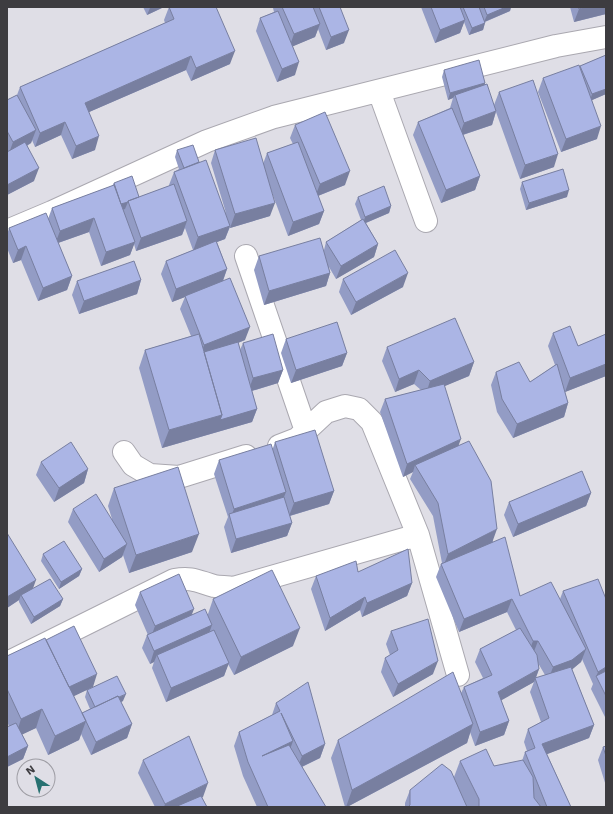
<svg xmlns="http://www.w3.org/2000/svg" width="613" height="814" font-family="'Work Sans',sans-serif">
<style>
.lines{fill:none;stroke-linecap:round;stroke-linejoin:round}
.minor-casing{stroke:#aaa8b0;stroke-width:24}
.minor{stroke:#fff;stroke-width:22}
.wall{fill:#939cc5;fill-rule:evenodd}
.shaded-wall{fill:#787fa0}
.building{fill:#abb5e5;stroke:#787fa0}
</style>
<rect width="100%" height="100%" fill="#dfdee6"/>
<g class="lines">
<g class="minor-casing">
<path id="minor" d="M379,91l47,130
M7,231l45,-19 155,-71 67,-24 282,-71 50,-9
M246,256l60,175
M279,446l18,-7 29,-27 19,-6 14,3 13,13 46,113 40,140
M124,452l9,13 17,10 29,2 67,-21
M7,663l167,-83c18,-3 23,1 40,6 6,1 13,1 19,2l185,-53"/>
</g>
<use href="#minor" class="minor"/>
</g>
<path class="wall" d="M143,7h21l-17,8z
M169,7l61,57 -39,17 -5,-11 -97,42 6,38 -23,9 -11,-24 -26,12 -3,-7 -1,3 -4,3 7,35 -27,14v-95l10,-5 3,-8 145,-64 -1,-3z
M273,7h67l4,36 -18,7 -8,-21 -3,8 -22,9 2,29 -18,7 -21,-51 4,-13 14,-6 -1,-4z
M421,7h39v1l1,-1h50l-1,4 -25,11 -2,8 -14,5 -5,-13 -4,11 -25,10z
M570,7h36v7l-32,8z
M606,55v39l-14,6 5,39 -36,13 -23,-60 5,-14 37,-10v-2z
M444,70l41,13v1l9,21 5,-13 55,75 -34,12 -24,-67 -4,13 -29,10 17,41 -5,14 -34,13 -28,-68 5,-13 32,-14 3,-10 -5,2 -6,-23z
M295,125l50,60 -27,11 6,15 -5,13 -31,12 -17,-46 -1,26 -40,12v-1l-5,12 -8,3 10,27 -4,12 22,59 -7,3 2,7 3,-7 40,27 -5,13 -26,8 5,18 -5,13 -90,26 -23,-80 6,-18 46,-14 -11,-27 5,-12 -13,5 -11,-28 5,-13 27,-11 -8,-22 -3,7 -46,16 -2,-7 -4,11 -29,11 -12,-34 -31,11 14,33 -5,14 -29,11 -17,-41 -8,3 -6,-15v-13l2,-7 39,-9 4,-11 60,-22 2,-3 25,14 30,-11v-1l5,-13 5,-3 -4,-12 2,-7 22,12 27,51 -15,-50 4,-13 48,14 4,-11 26,-9 -3,-6z
M522,182l45,15 -41,13 -6,-21z
M358,197l33,9 -2,7 -23,10 12,21 -4,13 -38,22 -7,-12 1,6 -4,13 -62,19 -10,-35 5,-14 65,-6 2,-8 35,-22 -6,-16z
M343,279l60,8 -52,28 -12,-23z
M141,280l-4,14 -58,20 -7,-19 5,-14z
M553,333l25,13 28,-12v42l-41,16 3,11 -4,14 -51,21 -16,-26 -6,-27 5,-13 34,10 25,-17 -7,-19z
M286,339l61,14 -5,13 -51,17 -10,-30z
M387,347l87,15 -5,14 -25,10 15,60 34,96 27,54 40,3 3,-8 43,8v120l-15,-30 2,-5 -11,-25 -1,3 -9,7 22,56 -5,13 -42,16 24,53h-166v-4l5,-13 44,-13 6,-16 34,5 28,-5 3,-9 2,-1 -3,-9 4,-13 13,-7 -11,-30 4,-10 -33,18 8,21 -5,14 -29,11 -5,-14 -3,11 -120,64h-2l-14,-49 7,-18 123,-47 3,-6 19,-9 -8,-16 5,-13 36,-19 -9,-18 -48,20 -23,-55 5,-13 1,-1 -9,-47 -23,-37 3,-7 -10,5 -23,-65 5,-13 36,-9 -7,-6 -19,8 -13,-31zM538,663l7,12 -9,3 3,-9z
M275,442l59,49 -5,13 -39,12 2,7 -5,13 -56,17 -7,-26 4,-10 -14,-43 5,-14 54,-12z
M41,462l47,7 -4,14 -30,19 -18,-27z
M114,488l78,64 -63,21 -6,-18 -1,2 -23,15 -31,-50 5,-13 39,10 -4,-13z
M591,493l-5,13 -73,31 -9,-22 5,-13z
M7,533l25,56 31,10 -3,7 -29,18 -12,-22v-2l-12,8z
M43,554l39,15 -3,7 -20,13 -18,-28z
M358,572l54,11 -5,13 -45,21 -2,-7 -35,21 -14,-42 5,-13z
M140,592l52,23 16,-1 5,-15 80,47 -59,29 -6,-11 -4,12 -58,26 -14,-34 2,-6 -4,2 -8,-16 5,-13h1l-13,-30z
M391,631l42,43 -40,23 -12,-25 4,-14 5,-3 -4,-11z
M46,640l47,47 -20,9 9,18v-1l8,-4 -5,-12 2,-7 36,11 -2,1 11,22 -5,14 -36,17 -10,-21 -2,6 -31,15 -12,-27 -14,6 6,12 -5,13 -16,8v-40l2,-1 -2,-4v-66z
M276,703l49,41 -5,14 -18,9 24,40h-69l-14,-31 -9,-30 5,-14 33,-17z
M606,746v40l-8,-26 5,-13z
M143,760l60,37h-1l5,10h-52l-17,-34z"/>
<path class="shaded-wall" d="M152,7h12l-17,8 3,-7z
M506,7h5l-1,4 -26,11 3,-7z
M585,7h21v7l-32,8 5,-13z
M465,20l-5,13 -25,10 5,-13z
M485,23l-2,7 -14,5 3,-7z
M320,24l-5,13 -26,11 5,-14z
M349,30l-5,13 -18,7 5,-13z
M235,51l-5,13 -39,17 5,-13z
M191,56l-5,14 -106,46 5,-13z
M299,62l-4,13 -18,7 5,-13z
M485,83l-2,7 -28,5 -2,3 -5,2 2,-7z
M606,89v5l-16,7 2,-7z
M496,111l-4,14 -33,11 5,-13z
M65,122l-4,13 -26,12 5,-14z
M601,126l-4,13 -36,13 5,-13z
M36,130l-5,13 -23,13 5,-14z
M99,136l-4,14 -23,9 4,-13z
M558,154l-4,13 -34,12 5,-14z
M39,168l-5,13 -27,14v-10z
M350,171l-5,14 -30,12 5,-13z
M480,176l-5,14 -34,13 5,-13z
M569,190l-2,7 -41,13 3,-7z
M128,202l-3,7 -6,2 2,-7z
M275,203l-5,13 -40,12 5,-14z
M391,206l-2,7 -26,11 2,-7z
M324,211l-5,13 -31,12 5,-14z
M94,218l-5,14 -34,12 5,-13z
M187,221l-5,14 -46,16 5,-13z
M230,226l-5,13 -32,12 5,-14z
M135,242l-5,13 -29,11 5,-14z
M378,244l-4,13 -38,22 5,-13z
M26,246l-5,14 -8,3 5,-13z
M227,269l-5,14 -37,13v1l-13,5 4,-13z
M330,273l-4,13 -62,19 5,-14z
M408,273l-5,14 -52,28 5,-13z
M72,276l-5,14 -29,11 5,-13z
M141,280l-4,14 -58,20 5,-13z
M250,327l-5,13 -43,17 -1,-3 3,-9z
M347,353l-5,13 -51,17 5,-13z
M474,362l-5,14 -43,18 4,-13z
M606,364v12l-41,16 5,-14z
M283,370l-5,13 -30,9 5,-14z
M419,370l-5,14 -19,8 4,-13z
M568,403l-4,14 -51,21 4,-14z
M257,409l-5,13 -90,26 7,-18 53,-15z
M461,439l-5,13 -41,13 -2,7 -10,5 4,-13z
M88,469l-4,14 -30,19 5,-14z
M334,491l-5,13 -40,12 5,-13z
M286,492l-5,13 -51,14 4,-10z
M591,493l-5,13 -73,31 5,-13z
M292,523l-5,13 -56,17 5,-14z
M497,529l-5,14 -49,24 5,-13z
M199,534l-7,18 -63,21 7,-18z
M127,544l-5,13 -23,15 5,-13z
M82,569l-3,7 -20,13 2,-7z
M36,580l-5,14 -10,1 -2,5 -12,8v-11z
M412,583l-5,13 -45,21 5,-14z
M365,597l-5,13 -35,21 5,-13z
M63,599l-3,7 -29,18 3,-7z
M512,599l-5,13 -48,20 5,-13z
M194,609l-5,13 -39,18 5,-14z
M212,625l-5,14 -50,16 -3,7 -4,2 4,-13z
M300,628l-7,18 -59,29 7,-18z
M533,641h5l-5,13h-5z
M586,649l-5,13 -13,11 -20,8 5,-14z
M438,661l-5,13 -40,23 5,-13z
M229,663l-5,13 -58,26 5,-14z
M606,667v11l-10,-1 2,-5z
M539,669l-5,13 -41,23 5,-13z
M97,674l-4,13 -29,14 5,-14z
M126,694l-3,7 -30,14 3,-7z
M42,709l-6,19 -21,10 6,-19z
M86,721l-7,19 -31,15 7,-19z
M509,721l-5,14 -29,11 5,-14z
M132,724l-5,14 -36,17 5,-13z
M473,724l-6,19 -120,64h-1l6,-17z
M594,725l-5,13 -52,20 5,-14z
M293,741l-5,14 -26,1z
M325,744l-5,14 -23,11 5,-13z
M28,746l-5,13 -16,8v-10z
M208,783l-5,14 -21,10h-18l1,-3z"/>
<path class="building" d="M169,7h47l19,44 -39,17 -5,-12 -106,47 14,33 -23,10 -11,-24 -25,11 -20,-46 154,-68z
M282,7h31l7,17 -26,10z
M319,7h21l9,23 -18,7z
M431,7h29l5,13 -25,10z
M463,7h16l6,16 -13,5z
M484,7h22l-19,8z
M578,7h7l-6,2z
M278,11l21,51 -17,7 -22,-51z
M606,55v34l-14,5 -12,-28z
M479,60l6,23 -35,10 -6,-23z
M579,65l22,61 -35,13 -23,-61z
M533,80l25,74 -33,11 -26,-73z
M487,84l9,27 -32,12 -9,-28z
M17,95l19,35 -23,12 -6,-11v-31z
M452,108l28,68 -34,14 -28,-68z
M325,112l25,59 -30,13 -25,-59z
M256,138l19,65 -40,11 -20,-64z
M25,142l14,26 -32,17v-33z
M298,142l26,69 -31,11 -26,-69z
M193,145l6,17 -15,6 -7,-18z
M206,160l24,66 -32,11 -24,-65z
M563,169l6,21 -40,13 -7,-21z
M132,176l7,21 -11,4v1l-7,2 -7,-21z
M174,184l13,37 -46,17 -13,-37z
M114,185l21,57 -29,10 -12,-34 -34,13 -8,-23z
M384,186l7,20 -26,11 -7,-20z
M46,213l26,63 -29,12 -17,-42 -8,4 -9,-22z
M363,219l15,25 -37,22 -15,-24z
M320,238l10,35 -61,18 -10,-35z
M216,241l11,28 -51,20 -10,-28z
M395,250l13,23 -52,29 -13,-23z
M134,261l7,19 -57,21 -7,-20z
M230,278l20,49 -46,18 -19,-49z
M455,318l19,44 -44,19 -11,-11 -20,9 -12,-32z
M337,322l10,31 -51,17 -10,-31z
M570,326l8,20 28,-12v30l-36,14 -17,-45z
M199,334l23,81 -53,15 -24,-80z
M273,334l10,36 -30,8 -10,-35z
M238,342l19,67 -37,11 2,-5 -18,-63z
M519,362l11,20 27,-18 11,39 -51,21 -15,-25 -6,-27z
M444,384l17,55 -54,25 -22,-65z
M315,430l19,61 -40,12 -19,-61z
M469,441l22,40 6,48 -49,25 -10,-51 -23,-38z
M71,442l17,27 -29,19 -18,-26z
M271,444l15,48 -52,17 -15,-49z
M178,467l21,67 -63,21 -22,-67z
M582,471l9,22 -73,31 -9,-22z
M96,494l31,50 -23,15 -31,-50z
M284,497l8,26 -56,16 -7,-25z
M7,533l29,47 -29,17z
M505,537l15,59 31,-14 35,67 -14,11 -19,7 -15,-26h-5l-21,-42 -48,20 -23,-55z
M64,541l18,28 -21,13 -18,-28z
M408,549l4,34 -45,20 -2,-6 -35,21 -14,-42 40,-15 2,11z
M272,570l28,58 -59,29 -28,-58z
M179,574l15,35 -39,17 -15,-34z
M50,579l13,20 -29,18 -13,-22z
M598,579l8,20v68l-8,5 -35,-81z
M205,609l7,16 -58,26 -7,-16z
M428,619l10,42 -40,23 -13,-26 13,-8 -7,-19z
M74,626l23,48 -28,13 -23,-47z
M520,628l17,27 2,14 -41,23 11,29 -29,11 -16,-45 28,-12 -12,-26z
M214,630l15,33 -58,25 -14,-33z
M45,638l41,83 -31,15 -13,-27 -21,10 -14,-30v-33z
M571,667l23,58 -52,19 29,63h-24l-22,-55 10,-4 -7,-19 21,-11 -14,-40z
M606,671v25l-10,-20z
M453,672l20,52 -121,66 -14,-50z
M117,676l9,18 -7,3 -1,-1 -23,11 -8,-17z
M308,682l17,62 -23,12 -21,-43 12,28 -31,15 27,-11 37,62h-58l-20,-45 -9,-30 41,-21 -4,-8z
M118,696l14,28 -36,18 -14,-29z
M16,723l12,23 -21,11v-30z
M189,736l19,47 -43,21 -22,-44z
M606,746v10l-3,-9z
M486,749l8,17 29,-6 10,17 1,21 7,9h-62v-8l-19,-38z
M442,764l9,7 16,36h-59l2,-2v-15z
M201,796l6,11h-32z"/>
<rect width="613" height="814" fill="none" stroke="#3d3c40" stroke-width="16"/>
<g transform="translate(36 778) rotate(324)"><circle r="19" fill="#dfdee6" stroke="#9e9da4"/>
<path d="M0-3L7 15L0 10L-7 15Z" fill="#277171"/>
<text y="-6" font-size="11" font-weight="bold" text-anchor="middle" fill="#3d3c40">N</text>
</g>
</svg>
